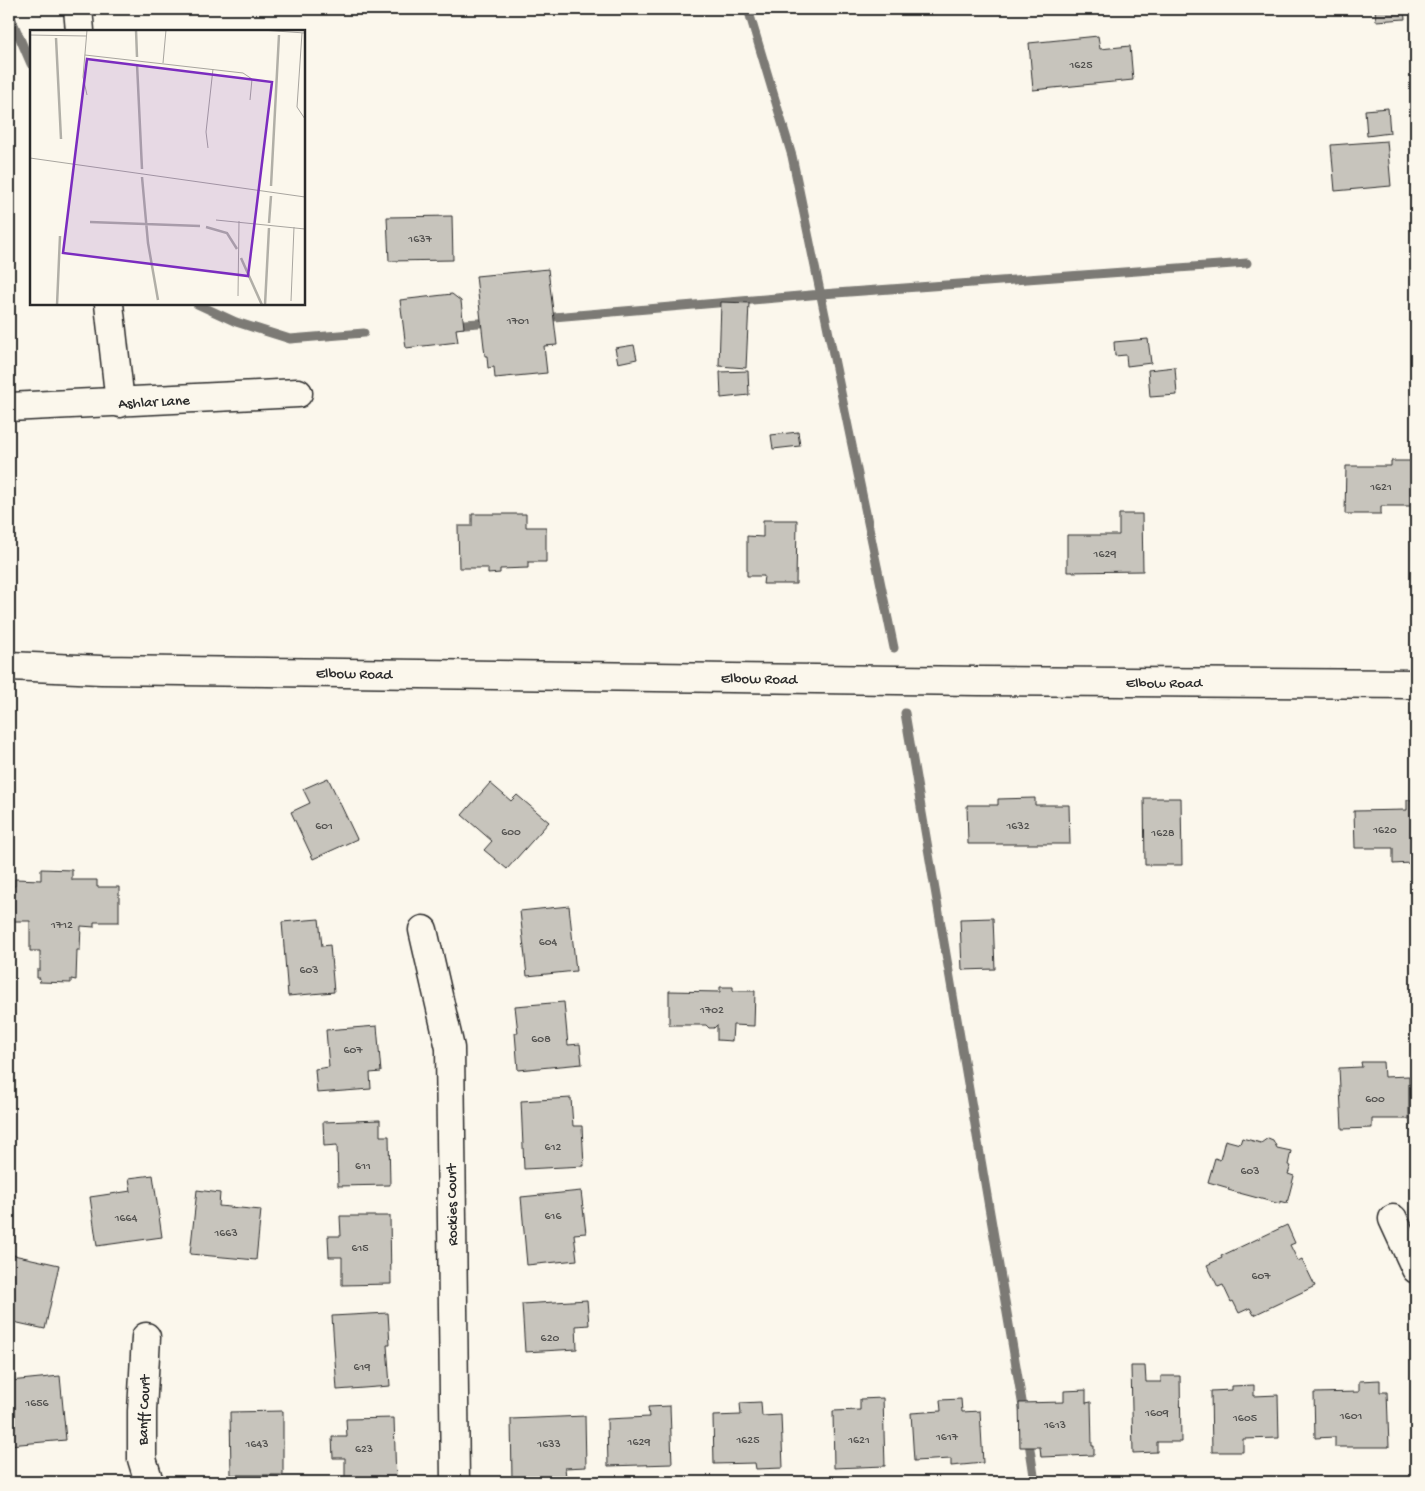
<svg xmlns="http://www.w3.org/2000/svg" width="1425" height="1491" font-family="'Gochi Hand',sans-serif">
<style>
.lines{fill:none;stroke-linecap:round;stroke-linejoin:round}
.stream{stroke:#7b7a75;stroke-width:9}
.building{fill:#c7c4bc;stroke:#2b2b2b}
.minor-casing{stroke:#2b2b2b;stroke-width:31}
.major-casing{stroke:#2b2b2b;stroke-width:31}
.minor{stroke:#fbf7ec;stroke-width:28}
.major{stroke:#fbf7ec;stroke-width:28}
.labels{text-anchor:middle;stroke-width:5;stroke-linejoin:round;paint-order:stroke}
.number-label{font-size:12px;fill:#52514f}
.street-label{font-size:15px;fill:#2b2b2b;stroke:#fbf7ec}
.inset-river{fill:none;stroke:#b1afa7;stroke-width:2.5}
.inset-road{fill:none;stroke:#a8a59f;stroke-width:1}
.view{fill:#7b2cbf;fill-opacity:0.15;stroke:#7b2cbf;stroke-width:2.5}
.inset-edge{fill:none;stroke:#2b2b2b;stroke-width:2.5}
</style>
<rect width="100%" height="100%" fill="#fbf7ec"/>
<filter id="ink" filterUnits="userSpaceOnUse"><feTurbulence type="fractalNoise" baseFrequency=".02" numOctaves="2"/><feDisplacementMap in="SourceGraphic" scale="10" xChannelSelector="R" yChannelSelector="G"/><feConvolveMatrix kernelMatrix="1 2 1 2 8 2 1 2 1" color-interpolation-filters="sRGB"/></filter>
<g filter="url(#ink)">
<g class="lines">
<path class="stream" d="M748,9l44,147 102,492
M9,13l22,51
M197,304l39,18 54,17 74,-6
M542,318l280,-24 425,-31
M452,325l40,-3
M905,713l119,700
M1028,1436l7,46"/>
</g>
<path class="building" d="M1375,9h29l1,10 -29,2z
M1098,36l2,13 30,-3 3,34 -100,10 -4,-47z
M1388,108l2,25 -23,3 -2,-26z
M1387,141l4,45 -56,5 -4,-46z
M452,216l1,44 -64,1 -2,-44z
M548,269l9,76 -13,1 3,27 -52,5 -1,-11 -6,1 -1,-12h-2l-9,-80z
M452,294l9,7 3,27 -8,1 2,13 -52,6 -6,-48z
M721,302l28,1 -3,65 -27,-2z
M1148,339l3,24 -24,3 -1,-11 -11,1 -1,-14z
M634,345l3,14 -19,4 -3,-15z
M1175,367l2,28 -27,2 -2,-27z
M748,371l1,24 -28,3 -1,-26z
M798,432l2,14 -27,3 -2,-14z
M1391,461h25v45h-35v8h-36l1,-48h45z
M472,514h54v13h20v35h-18v6l-28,1v4l-12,1v-6h-29l-1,-42h14z
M1119,514h23l1,57 -76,1v-37h52z
M763,520h34l-1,64h-33l1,-8h-17v-40l16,1z
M328,778l29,61 -44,20 -22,-47 19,-9 -7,-14z
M490,783l21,18 6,-6 32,27 -42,47 -23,-19 8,-9 -30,-26z
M1035,798v7h34l1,39h-102l-1,-39h31v-6z
M1144,798h37l1,67h-37z
M1407,800h9v48h-5v15l-18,1v-16h-38l-1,-37 53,-1z
M41,869l31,1v10h25v7h22v35h-25v5l-13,-1 -1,24h-3l-1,30 -5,-1v4l-32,-1 1,-4h-3v-8h3v-19h-10v-30h-21v-35h6v-7l26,1z
M569,906l7,65 -49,5 -7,-65z
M993,918l2,51 -33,1 -2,-51z
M319,919l3,27 8,-1 4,47 -46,4 -6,-74z
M720,987h13v4h22l-1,35 -21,-1 -1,16 -15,-1v-15l-3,3h-5l-3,-3h-37v-34l51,1z
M564,1002l4,43 12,-1 2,20 -64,6 -3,-37h3l-3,-27z
M377,1026l4,46 -11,1 1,16 -54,4 -2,-24 14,-2 -3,-37z
M1361,1062h22l1,15 25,-1v43h-37v9l-30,1 -3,-61 23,-1z
M571,1098l2,28h9l2,40 -60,3 -3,-68z
M380,1120v16h9l1,49 -52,1 -1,-41 -13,1 -1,-24z
M1242,1138l19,5 7,-5 5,2 4,8 14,3 -3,14 3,1 -3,8 6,2 -7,27 -7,-2v3l-52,-14 1,-2 -21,-6 7,-24 5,2 5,-20 15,4z
M153,1175l9,62 -65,9 -7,-49 41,-6 -2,-13z
M197,1190l23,3 -1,13 42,4 -5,50 -66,-6z
M581,1191l5,42 -12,1 3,26 -50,5 -6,-68z
M340,1216h50l1,68 -49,1v-28h-13l-1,-21h13z
M1287,1225l8,18 -5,2 8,16 4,-2 13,27 -61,29 -4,-7 -11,5 -6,-12 -2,1 -8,-17 -5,2 -11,-22 15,-7 -1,-2z
M9,1254l50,11 -14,64 -36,-8z
M587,1300l2,25 -13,1 1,23 -52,3 -3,-48z
M388,1313l2,32h-3l3,41 -53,4 -5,-74z
M1131,1366h14l1,16h15v-6h19l1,66h-24v10l-24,1z
M60,1376l6,64 -57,5v-22h5l-4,-42z
M1380,1380v12h7l2,55h-54v-10l-20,1 -1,-45 45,-1v-11z
M1254,1385v11l24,-1 1,43 -36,1v13h-31l-1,-61 21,-1v-4z
M1086,1390v13l5,-1 1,44h2v9l-53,2 -1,-10h-20l-1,-44 45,-1v-11z
M883,1398l2,68 -51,2 -1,-57 27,-1v-11z
M961,1399l1,13 18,-1 3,52 -32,3v-7l-37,2 -3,-48 30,-2 -1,-11z
M761,1402l1,14 19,-1 2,53 -27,1 -1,-6 -41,1 -1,-48 28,-1 -1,-12z
M670,1406l2,58 -64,2 -1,-47 42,-2 -1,-10z
M283,1411v64h-52l-1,-63z
M585,1416l1,51 -21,1 1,9 -54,2 -1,-60z
M394,1418l2,64h-51v-24h-12l-1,-21h15l-1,-18z"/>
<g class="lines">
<g class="minor-casing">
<path id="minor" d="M78,9l2,22
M109,304l11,99
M9,407l289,-14
M423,930l27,118 5,434
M1393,1219l23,50
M146,1337l-4,74v48l7,23"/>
</g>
<g class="major-casing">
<path id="major" d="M9,666l92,4 877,11 438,3"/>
</g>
<use href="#minor" class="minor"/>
<use href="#major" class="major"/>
</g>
</g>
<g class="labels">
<g class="number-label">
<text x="1081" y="68">1625</text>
<text x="420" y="242">1637</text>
<text x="518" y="324">1701</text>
<text x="1381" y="490">1621</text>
<text x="1105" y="557">1629</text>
<text x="324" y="829">601</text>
<text x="1018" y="829">1632</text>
<text x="1385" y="833">1620</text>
<text x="511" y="835">600</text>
<text x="1163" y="836">1628</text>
<text x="62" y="928">1712</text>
<text x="548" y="945">604</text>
<text x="309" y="973">603</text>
<text x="712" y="1013">1702</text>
<text x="541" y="1042">608</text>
<text x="353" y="1053">607</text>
<text x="1375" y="1102">600</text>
<text x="553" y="1150">612</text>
<text x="363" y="1169">611</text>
<text x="1250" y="1174">603</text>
<text x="553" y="1219">616</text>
<text x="126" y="1221">1664</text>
<text x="226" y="1236">1663</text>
<text x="360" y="1251">615</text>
<text x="1261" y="1279">607</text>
<text x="550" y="1341">620</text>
<text x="362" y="1370">619</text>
<text x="37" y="1406">1656</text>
<text x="1157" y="1416">1609</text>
<text x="1351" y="1419">1601</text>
<text x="1245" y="1421">1605</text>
<text x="1055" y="1428">1613</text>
<text x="947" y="1440">1617</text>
<text x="748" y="1443">1625</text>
<text x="859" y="1443">1621</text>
<text x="639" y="1445">1629</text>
<text x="257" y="1447">1643</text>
<text x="549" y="1447">1633</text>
<text x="364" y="1452">623</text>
</g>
<g class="street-label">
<text transform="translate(154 401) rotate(-3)" y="5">Ashlar Lane</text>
<text transform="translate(354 673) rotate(1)" y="5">Elbow Road</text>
<text transform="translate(759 678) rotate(1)" y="5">Elbow Road</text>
<text x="1164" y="687">Elbow Road</text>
<text transform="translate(451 1205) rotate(-91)" y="5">Rockies Court</text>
<text transform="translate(143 1410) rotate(-88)" y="5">Banff Court</text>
</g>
</g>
<g transform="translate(30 30)">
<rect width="275" height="275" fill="#fbf7ec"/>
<path class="inset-river" d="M106,0l1,27M26,8l5,101M107,34l5,105M112,147l6,66 10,57M241,156l8,-151M60,192l110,4M239,193l2,-27M176,197l21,6 10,16M211,228l21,47M27,275l3,-69M235,275l4,-77"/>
<path class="inset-road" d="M57,0l-4,47 4,18M231,0l44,3M272,3l-5,74 8,12M0,5l56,1M55,25l158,18 9,6 -2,21M133,33l3,-33M178,118l-2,-16 7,-63M0,128l275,39M186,190l89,9M208,266l1,-75M261,271l3,-74"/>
<path class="view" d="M57,29l185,23 -24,194 -185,-23z"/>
<rect width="275" height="275" class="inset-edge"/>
</g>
<rect width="1425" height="1491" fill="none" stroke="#fbf7ec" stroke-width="30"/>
<rect x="15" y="15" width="1395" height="1461" fill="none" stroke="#2b2b2b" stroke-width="2" filter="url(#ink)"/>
</svg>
